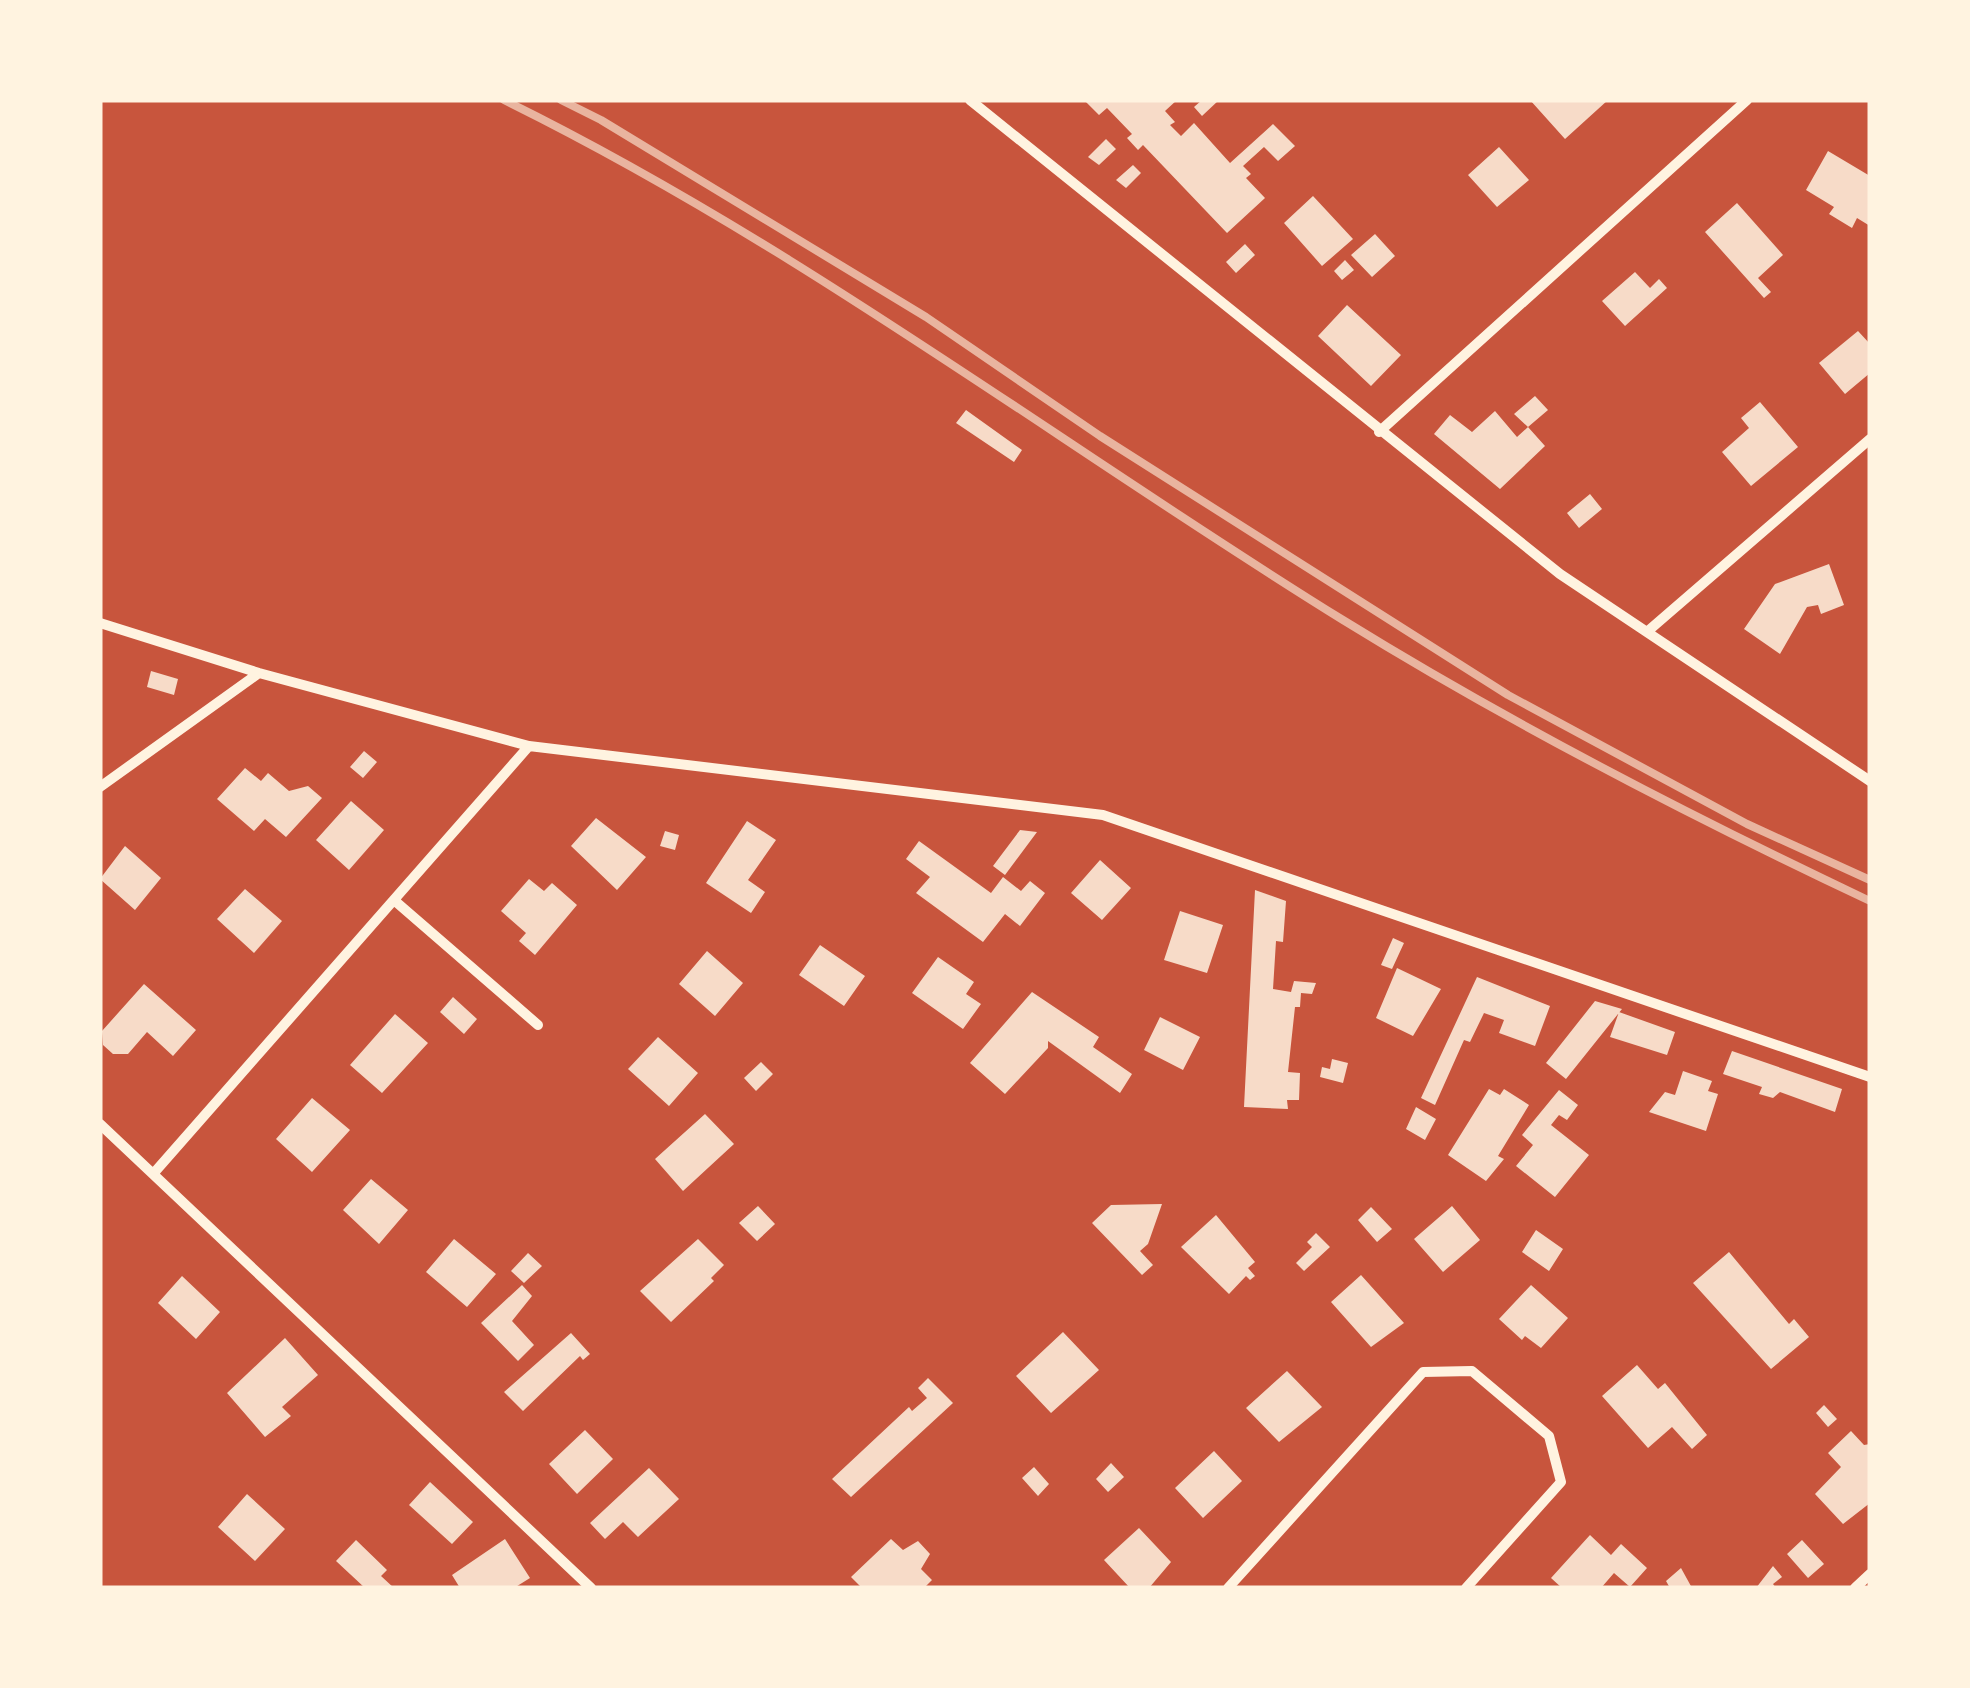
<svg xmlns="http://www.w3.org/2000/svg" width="1970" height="1688" font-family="'DM Sans',sans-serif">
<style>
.building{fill:#f7dbc8}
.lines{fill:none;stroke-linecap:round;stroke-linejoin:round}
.minor{stroke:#fff3e0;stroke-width:10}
.rail{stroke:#e9b49f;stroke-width:8}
</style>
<rect width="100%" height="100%" fill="#c8553d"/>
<path class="building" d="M1084,100h93l-12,11 10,11 -5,3 11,11 13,-13 36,40 43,-39 22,22 -17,15 -14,-14 -21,19 8,8 -5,4 19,20 -38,35 -84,-88 -5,5 -11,-12 5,-4 -25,-26 -8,7z
M1202,100h17l-17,16 -8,-9z
M1530,100h78l-43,39z
M1106,139l10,10 -17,16 -11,-8z
M1499,147l30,33 -32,27 -29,-32z
M1828,151l42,25v50l-13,-8 -5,10 -23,-14 5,-7 -28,-17z
M1133,165l8,8 -15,15 -10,-8z
M1313,196l40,43 -31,27 -38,-43z
M1737,203l46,52 -25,23 13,14 -7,6 -59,-66z
M1375,234l20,22 -23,21 -21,-22z
M1245,244l10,11 -19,18 -10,-11z
M1345,260l9,10 -12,10 -8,-9z
M1635,272l15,16 9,-9 8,9 -42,38 -23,-25z
M1347,305l54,50 -30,31 -53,-50z
M1858,331l12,13v29l-25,21 -26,-31z
M1535,396l13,14 -20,17 -14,-13z
M1760,402l38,45 -47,39 -29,-34 27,-24 -8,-10z
M966,410l56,40 -8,12 -58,-39z
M1495,411l22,26 11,-10 17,19 -45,43 -66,-55 16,-19 22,17z
M1590,494l12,15 -23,19 -12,-15z
M1829,564l15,41 -23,9 -3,-9 -11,2 -27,47 -36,-25 31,-45z
M151,671l27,8 -4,16 -27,-8z
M364,751l13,11 -14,16 -13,-11z
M245,768l16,13 7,-8 21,18 19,-5 14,12 -36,39 -21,-18 -11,12 -37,-32z
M351,801l33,29 -35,40 -33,-30z
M596,818l50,39 -29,33 -46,-44z
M747,821l29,19 -28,40 17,12 -14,21 -45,-30z
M1020,830l17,2 -32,43 -12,-9z
M665,831l14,4 -4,15 -15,-4z
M919,841l72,52 12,-16 18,14 9,-10 15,12 -25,33 -15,-12 -22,28 -67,-49 14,-16 -24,-18z
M125,846l36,32 -26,32 -35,-31z
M1100,860l31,28 -29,32 -31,-27z
M529,879l15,12 8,-8 25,22 -42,50 -16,-14 7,-8 -25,-22z
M245,889l37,32 -28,32 -37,-34z
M1255,890l31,11 -3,41 -7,-1 -3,48 18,3 3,-11 22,2 -4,11 -11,-1 -1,14h-5l-7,65 12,1 -1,27h-12l1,9 -44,-2z
M1180,911l43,14 -16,48 -43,-13z
M1393,938l11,5 -12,26 -11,-4z
M820,945l45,31 -21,30 -45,-31z
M707,951l36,32 -28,33 -36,-32z
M938,957l36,25 -8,12 15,10 -18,25 -51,-36z
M1397,968l44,21 -28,47 -37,-18z
M1477,977l73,29 -15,40 -36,-13 5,-13 -20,-7 -14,29 -6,-2 -29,65 -14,-7z
M144,984l52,46 -23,26 -26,-24 -19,22h-15l-10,-9 -1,-14z
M1032,992l67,45 -6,10 39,27 -12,19 -72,-52v7l-43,46 -35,-31z
M453,997l24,22 -13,15 -24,-22z
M1595,1001l27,8 -56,70 -20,-16z
M1619,1012l56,20 -8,23 -57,-18z
M395,1014l33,29 -46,50 -32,-28z
M1160,1017l40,20 -17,33 -39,-20z
M658,1037l40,36 -29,33 -41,-37z
M1732,1051l110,38 -7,23 -55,-20 -7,6 -14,-4 3,-7 -39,-13z
M1332,1059l16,4 -5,20 -23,-6 2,-10 8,2z
M761,1062l12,12 -17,17 -12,-13z
M1683,1071l29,10 -4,10 10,3 -12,37 -57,-19 16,-20 10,3z
M1489,1089l11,6 4,-6 25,16 -31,51 6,3 -18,22 -38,-26z
M1559,1090l19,15 -11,15 -8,-5 -8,10 38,30 -34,42 -39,-31 17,-21 -11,-10z
M312,1098l38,32 -38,42 -36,-33z
M1416,1107l20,12 -11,21 -19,-11z
M705,1114l29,30 -51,47 -28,-32z
M371,1179l37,31 -29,34 -36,-34z
M1162,1204l-14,40 -8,7 13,14 -11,10 -50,-52 19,-18z
M758,1206l17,18 -18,17 -18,-18z
M1452,1206l28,34 -37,32 -29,-33z
M1371,1207l21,22 -15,13 -19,-22z
M1216,1215l39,47 -7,6 7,8 -5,4 -4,-4 -17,18 -48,-47z
M1536,1230l27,19 -14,22 -27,-19z
M1316,1233l14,14 -26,24 -8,-8 16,-16 -5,-5z
M454,1239l42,35 -29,33 -41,-35z
M698,1239l26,26 -13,13 3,3 -43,41 -31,-31z
M1729,1252l60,72 5,-5 15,18 -38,32 -78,-86z
M528,1253l14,13 -18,17 -13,-12z
M1361,1275l43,48 -33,24 -40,-45z
M182,1276l38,36 -24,27 -38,-36z
M522,1285l10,11 -20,25 22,24 -16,16 -37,-38z
M1531,1285l37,33 -27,30 -16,-12 -3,4 -23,-21z
M1063,1332l36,38 -48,43 -35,-37z
M571,1333l19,21 -7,6 -3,-4 -57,55 -19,-19z
M285,1338l33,37 -36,32 9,9 -26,21 -38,-44z
M1637,1365l21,24 7,-6 42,52 -15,14 -20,-22 -24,21 -46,-52z
M1287,1371l35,36 -43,35 -33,-34z
M928,1378l25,25 -102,94 -19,-18 77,-72 3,4 15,-13 -9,-10z
M1824,1405l13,14 -9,8 -12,-14z
M585,1430l28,29 -36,35 -28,-30z
M1851,1431l13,14 6,-1v59l-27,21 -28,-30 26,-27 -13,-14z
M1214,1451l28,30 -39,37 -28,-30z
M1111,1463l13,14 -16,15 -12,-13z
M1034,1467l15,17 -11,12 -16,-18z
M649,1468l30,31 -41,38 -15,-15 -18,17 -15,-16z
M430,1482l43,40 -21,22 -43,-39z
M247,1494l38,35 -30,32 -37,-34z
M1139,1528l32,34 -22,26h-19l-26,-28z
M1590,1535l21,20 10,-11 26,24 -17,19 -16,-14 -13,15h-39l-11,-10z
M505,1539l25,39 -16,10h-54l-8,-13z
M891,1539l12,11 15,-9 12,13 -9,15 11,11 -8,8h-62l-11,-11z
M356,1540l31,30 -6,6 13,12h-29l-29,-27z
M1802,1540l22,24 -16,14 -21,-24z
M1773,1566l9,11 -9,7 3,4h-20z
M1681,1568l11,20h-22l-4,-7z"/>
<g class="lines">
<path class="minor" d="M970,100l590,474 310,207
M1379,432l368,-332
M100,623l159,50 270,73 574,69 767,262
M1648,631l222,-192
M100,787l159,-114
M395,901l143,124
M100,1124l491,464
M153,1174l376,-428
M1228,1588l195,-216 49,-1 77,65 12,46 -95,106
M1855,1588l15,-14"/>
<path class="rail" d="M504,100c297,146 559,347 839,520 170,105 347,196 527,281
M561,100l40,20 325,197 174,119 408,259 239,129 123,56"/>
</g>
<rect width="1970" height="1688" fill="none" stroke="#fff3e0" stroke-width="205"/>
</svg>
